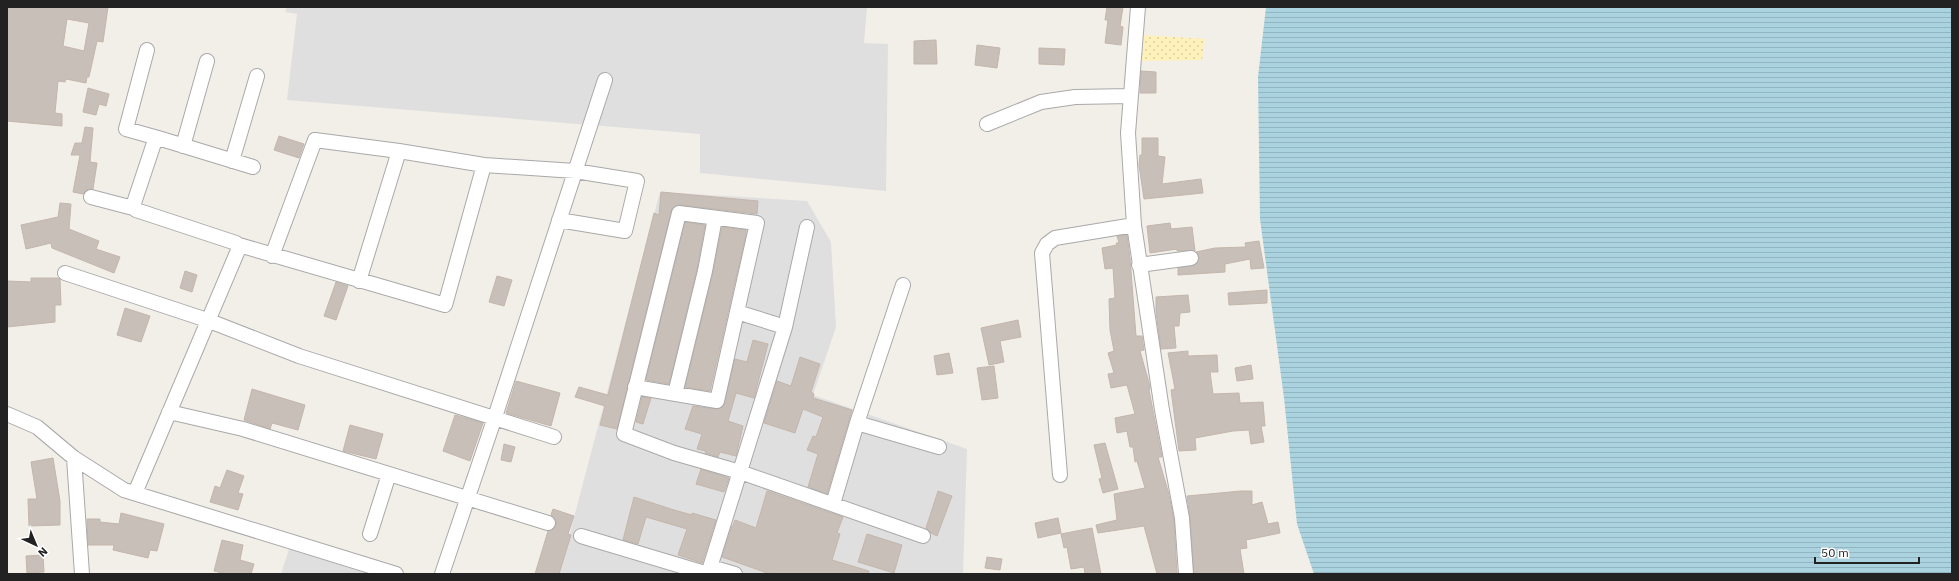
<svg xmlns="http://www.w3.org/2000/svg" width="1959" height="581" font-family="'IBM Plex Sans',sans-serif">
<style>
.residential{fill:#e0dfdf}
.sand{fill:url(#sand-dots)}
.water{fill:url(#water-rules)}
.building{fill:#c7bfb8;stroke:#c4b6ab;fill-rule:evenodd}
.lines{fill:none;stroke-linecap:round;stroke-linejoin:round}
.minor-casing{stroke:#a9a9a9;stroke-width:16}
.minor{stroke:#fff;stroke-width:14}
</style>
<defs>
<pattern id="sand-dots" width="8" height="8" patternUnits="userSpaceOnUse"><rect width="8" height="8" fill="#fff1ba"/><path d="M2 2h.1M6 6h.1" fill="none" stroke="#dacea0" stroke-width="1.8" stroke-linecap="round"/></pattern>
<pattern id="water-rules" width="6" height="5" patternUnits="userSpaceOnUse"><rect width="6" height="5" fill="#aad3df"/><path d="M0 2.5h6" fill="none" stroke="#92b5bf"/></pattern>
</defs>
<rect width="100%" height="100%" fill="#f2efe9"/>
<path class="residential" d="M287,7h580l-3,36 24,1 -2,147 -186,-18v-39l-413,-34 10,-86 -12,-2z
M660,192l147,9 24,41 5,85 -23,68 154,54 -4,125h-404z
M289,549h1l79,25h-88z"/>
<path class="sand" d="M1143,35l62,4 -3,21 -60,1z"/>
<path class="water" d="M1266,7h686v567h-638l-17,-50 -13,-126 -24,-179 -2,-142z"/>
<path class="building" d="M7,7h101l-5,35 -6,-1 -8,36h-2l-1,6 -20,-4 -1,3 -7,-1 -3,32 7,1v12l-55,-5zM67,19l22,4 -5,28 -21,-5z
M1107,7h16l-3,19 3,1 -2,18 -16,-2 3,-23h-3z
M936,40l1,24h-23v-23z
M977,45l23,3 -3,20 -22,-3z
M1039,48l26,1 -1,16 -25,-1z
M1141,71l15,1v21h-16z
M88,88l21,6 -3,12 -7,-2 -3,11 -13,-3z
M85,127l8,1 -3,34 7,1 -4,26h-5l-5,5 -10,-2 7,-37h-9l4,-12h7z
M279,136l25,8 -5,14 -25,-8z
M1142,138h16v18l7,1 -3,27 39,-5 2,14 -59,6 -5,-34 1,-10h2z
M661,192l97,9 -1,13 -77,-9 -8,3 -55,221 -17,-4 5,-19 -30,-9 4,-10 29,8 46,-182 5,2z
M60,203l11,1 -2,25 30,12 -3,8 24,8 -6,16 -62,-25 -1,-5 -25,6 -5,-24 37,-8z
M685,222l20,3 -8,44 -28,115 -23,-4z
M1170,223l1,6 21,-2 3,24h-18v-2l-27,4 -3,-27z
M722,227l24,3v4l-36,157 -25,-4 28,-114z
M1127,235l3,23 6,78h6l2,14 -4,1 9,32 1,6 -1,1 13,67h-4l10,34 6,28 3,55h-20l-13,-48 -46,7 -2,-8 21,-5 -3,-26 31,-6 -8,-27 -2,1 -2,-15h-3l-3,-16 -10,2 -2,-15 20,-4 -8,-29 -16,3 -3,-14 6,-1 -6,-20 6,-2 -4,-21 -1,-31 6,-1 -2,-30 -8,1 -3,-21 15,-3 -1,-2h3l-2,-7z
M1259,241l5,27 -13,1 -1,-10 -25,5v8l-47,3v-7l18,-4 3,-7 -3,-5 19,-4 31,-1 -1,-4z
M185,271l12,4 -5,17 -12,-4z
M497,276l15,4 -8,26 -15,-4z
M31,278h27l2,1 1,26h-6v17l-48,5v-46l24,1z
M336,282l12,4 -12,34 -12,-4z
M1267,290v13l-38,2 -1,-12z
M1188,295l2,17 -10,1 -1,13h-5l2,22 -15,1 -5,-38v-14z
M125,308l25,8 -9,26 -24,-7z
M1018,320l3,17 -21,4 4,21 -15,3 -8,-37z
M753,340l15,4 -14,54 -18,-5 -8,28 15,5 -7,30 -16,-4 -2,5 -13,-4 1,-2 -9,-2 5,-15 -17,-5 8,-23 23,3 7,-2 12,-48 12,3z
M1188,351v5l29,-1 1,17h-8l3,22 26,-1 1,10 23,-1 2,24h-4l3,16 -13,2 -2,-14 -16,1 -38,7 1,12 -17,1 -8,-61 4,-1 -7,-36z
M949,353l4,20 -16,2 -3,-19z
M800,357l20,7 -9,28 3,2 -1,4 39,12 -25,84 -19,-7 10,-33 -11,-4 6,-14 3,1 7,-20 -20,-8 -8,24 -31,-10 13,-42 14,5z
M1251,365l2,14 -16,2 -2,-13z
M994,366l4,32 -16,2 -5,-32z
M516,381l44,12 -9,33 -45,-13z
M252,389l53,16 -7,25 -26,-7 -2,6 -26,-9z
M642,397l9,1 -8,26 -7,-2z
M455,415l28,8 -13,38 -27,-10z
M350,425l33,9 -7,25 -33,-8z
M1105,443l13,46 -15,4 -4,-14 3,-1 -8,-33z
M504,444l11,3 -4,15 -10,-2z
M53,458l7,43v24l-31,1 -1,-27h9l-6,-37z
M701,469l28,9 -5,14 -28,-8z
M227,470l17,6 -6,17 5,1 -5,16 -28,-8 5,-16 5,2z
M767,491l76,26 -6,16 3,1 -8,26 37,11 -1,3h-98l-48,-17 10,-31h1l2,-6 21,8z
M938,491l14,5 -15,40 -6,-3 -5,-5z
M1241,491h11v14l10,-3 6,22 10,-2 2,11 -34,7 1,8 -7,1 4,25h-50l-4,-57 -3,-21z
M634,497l40,13 18,5v-2l24,7 -14,43 -24,-8 9,-26 -41,-12 -8,27 -15,-4z
M553,509l21,7 -6,18 3,1 -12,39h-24l13,-43 5,-2 3,-4v-4l-5,-6z
M121,513l43,11 -7,27 -7,-1 -2,8 -35,-8 1,-5h-26l-1,-26h13v3l19,2z
M1058,518l3,15 -23,5 -3,-15z
M1092,528l9,46h-16l-1,-7 -13,2 -4,-22 -3,1 -3,-14z
M867,534l35,11 -8,28 -36,-11z
M222,540l21,5 -3,15 14,4 -3,10h-25l-12,-3z
M43,555l1,17 -17,1 -1,-17z
M987,557l15,2 -2,11 -15,-2z"/>
<g class="lines">
<g class="minor-casing">
<path id="minor" d="M1138,7l-10,126 6,92 28,185 20,108 4,56
M147,50l-21,79 32,9
M987,124l54,-22 34,-5 56,-1
M183,146l24,-85
M232,161l25,-85
M91,197l42,11
M239,245l206,60 39,-140
M272,256l43,-116 84,11
M1139,265l52,-7
M65,273l142,47 92,36 255,81
M359,281l40,-130 85,14 91,6 62,10 -12,50 -66,-11
M737,312l48,15
M635,387l82,14 40,-178 -78,-10 -55,221 50,19 66,19 183,64
M675,394l30,-123 10,-53
M169,412l74,17 305,94
M7,414l30,13 37,31 50,32 272,84
M857,423l46,-138
M74,458l8,116
M1060,475l-18,-222 5,-9 8,-6 79,-13
M135,493l104,-245 -3,-5 -100,-33 -3,-4 21,-63 4,-5 95,29
M833,504l24,-81 82,24
M370,534l19,-60
M581,536l127,38 77,-247 22,-100
M711,567l24,7
M442,574l53,-157 110,-337"/>
</g>
<use href="#minor" class="minor"/>
</g>
<rect width="1959" height="581" fill="none" stroke="#222222" stroke-width="16"/>
<g transform="translate(36 545) rotate(136)" stroke="#ffffff" stroke-width="3" paint-order="stroke">
<path d="M0-3L7 15L0 10L-7 15Z" fill="#222222"/>
<text y="-6" font-size="11" font-weight="bold" text-anchor="middle" fill="#222222">N</text>
</g>
<path d="M1815 557v6h104v-6" fill="none" stroke="#222222" stroke-width="2"/>
<text x="1821" y="557" font-size="12" fill="#222222" stroke="#ffffff" stroke-width="3" paint-order="stroke">50 m</text>
</svg>
